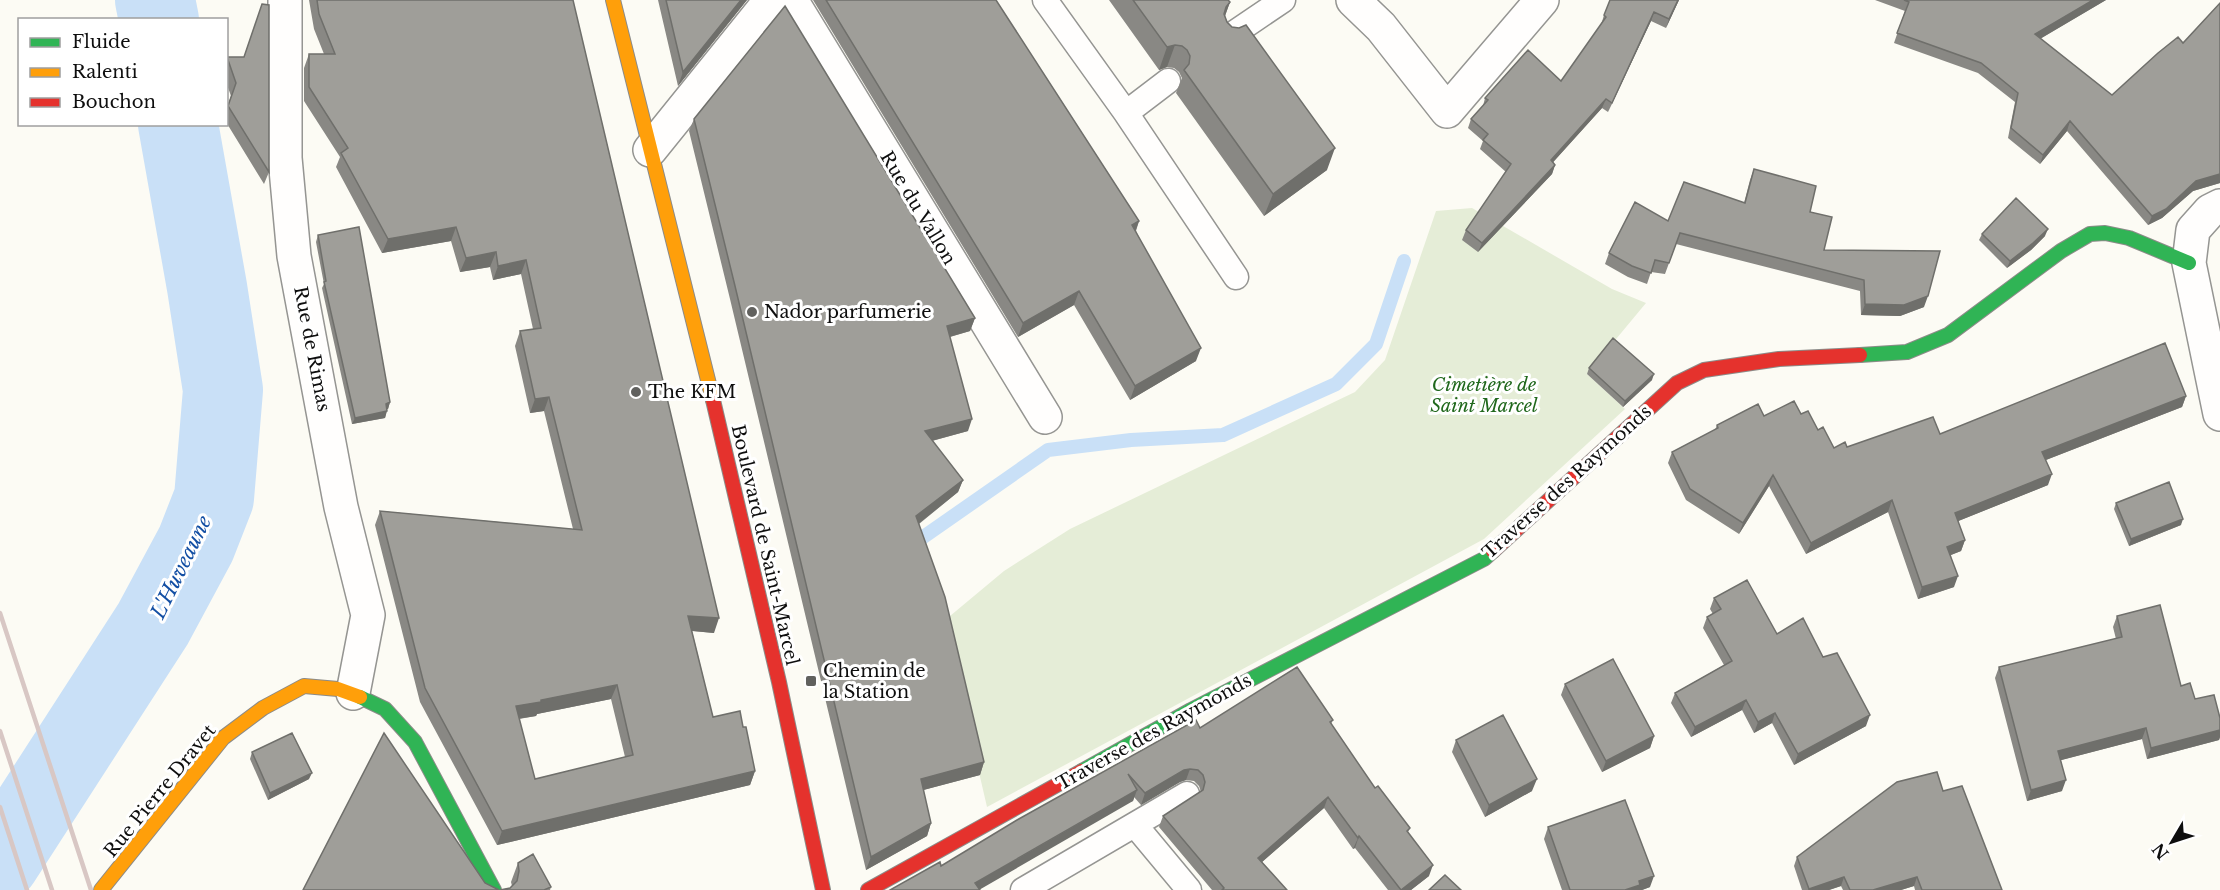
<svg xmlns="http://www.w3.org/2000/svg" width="2220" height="890" font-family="'Libre Baskerville',serif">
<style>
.cemetery{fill:#e5edd7}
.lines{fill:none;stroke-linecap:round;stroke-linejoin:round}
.stream{stroke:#c9e0f7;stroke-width:14}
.river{stroke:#c9e0f7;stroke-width:80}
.lane-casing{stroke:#959592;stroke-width:27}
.street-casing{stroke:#959592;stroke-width:36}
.fast-casing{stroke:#8c8b88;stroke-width:16}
.slow-casing{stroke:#8c8b88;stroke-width:16}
.jam-casing{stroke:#8c8b88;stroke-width:16}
.lane{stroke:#fffefd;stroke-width:24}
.street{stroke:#fffefd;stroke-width:33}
.fast{stroke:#30b455;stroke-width:14}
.slow{stroke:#ff9f0a;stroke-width:14}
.jam{stroke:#e5322d;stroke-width:14}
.rail{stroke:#d8c7c4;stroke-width:4.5}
.wall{fill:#898884;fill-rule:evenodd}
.shaded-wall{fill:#6f6f6b}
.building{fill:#9f9e99;stroke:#6f6f6b;stroke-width:1.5;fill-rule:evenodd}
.poi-dot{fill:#61615e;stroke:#fff;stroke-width:2}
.labels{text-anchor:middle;stroke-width:6;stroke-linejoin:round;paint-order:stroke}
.street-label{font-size:18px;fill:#0e0e0e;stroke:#fff}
.poi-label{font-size:18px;fill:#0e0e0e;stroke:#fff;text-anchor:start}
.park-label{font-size:18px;font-style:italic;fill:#20681c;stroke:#fff}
.water-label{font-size:20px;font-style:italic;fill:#134fa4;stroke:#fff}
</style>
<rect width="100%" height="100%" fill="#fcfbf4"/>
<path class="cemetery" d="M1472,208l140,81 34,14 -59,71 38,35 -141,130 -497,268 -43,-186 60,-50 66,-42 285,-137 30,-32 51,-149z"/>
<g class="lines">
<path class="stream" d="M909,547l139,-97 83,-10 92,-5 113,-51 40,-40 28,-83"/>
<path class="river" d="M155,0l4,20
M0,861l153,-237 43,-80 18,-46 9,-108 -16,-103 -29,-163"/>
<g class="lane-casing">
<path id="lane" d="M1045,0l81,113 110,164
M1230,36l53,-36
M1126,113l42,-32
M1135,825l54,65
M1023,890l164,-96"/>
</g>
<g class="street-casing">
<path id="street" d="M285,0v158l9,98 47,251 27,108 -15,78
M791,0l254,417
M1353,0l28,27 66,84 95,-111
M650,150l121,-150
M2220,206l-10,5 -17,19 -4,33 31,151"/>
</g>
<g class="fast-casing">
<path id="fast" d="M1860,355l47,-3 41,-17 113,-84 29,-17 15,-1 24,5 60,25
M360,697l25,12 30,33 79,148
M1082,771l109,-61 293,-151 9,-8"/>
</g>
<g class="slow-casing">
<path id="slow" d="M613,0l100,400
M101,890l122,-152 40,-30 41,-22 34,3 22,8"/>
</g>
<g class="jam-casing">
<path id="jam" d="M713,400l66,282 44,208
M1493,551l184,-168 27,-13 75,-11 81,-4
M868,890l214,-119"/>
</g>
<use href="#lane" class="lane"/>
<use href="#street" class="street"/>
<use href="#fast" class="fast"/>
<use href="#slow" class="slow"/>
<use href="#jam" class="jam"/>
<path class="rail" d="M0,613l91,277
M0,731l52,159
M0,807l27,83"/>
</g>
<path class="wall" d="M309,0h264l141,633 -22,-2 21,86 30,10 12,44 -5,14 -253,60 -77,-143 -45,-177 5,-14 193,18 -29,-118 -14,2 -15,-67 5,-15 13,-2 -12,-55 -28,6 -3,-13 -30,5 -9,-31 -69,12 -46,-86 4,-10 -36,-56v-33l5,-14h15l-10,-25zM611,699l14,58 -90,22 -16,-60 17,-3 1,-2z
M658,0h89l-69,86z
M813,0h183l143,221 -3,10 60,130 -66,39 -56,-95 -56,32z
M1109,0h119l2,2 -5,14 2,6 100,148 -63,46 -88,-123 6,-15 -3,-6 -5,-4 -7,-1 -8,3z
M1679,0l-13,28 -15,-7 -43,91 -6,-4 -49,54 2,3 -3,9 -74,78 -16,-12 4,-10 40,-58 -26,-23 3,-8 -15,-13 3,-9 12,-13 2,-8 76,-17 40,-56 3,-10z
M1875,0h231l-66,39 72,56 71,-52 37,-40v180l-27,8 -31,27 -14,7 -81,-94 -27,33 -32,-26 7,-36 -37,-29 -84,-30 11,-32z
M262,4l7,168 -5,12 -38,-62v-12l5,-14 -5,-14v-25h18z
M694,119l281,199 -5,13 -20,6 18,94 -36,10 31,39 -5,12 -39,32 65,238 -4,13 -57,15 8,33 -4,13 -61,34 -136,-571 -41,-168z
M1754,169l56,43 14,38 100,57 -24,9 -39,-1 -1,-24 -184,-47 -11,30 -14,-2 -4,12 -19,-7 -23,-13 4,-11 59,-32 76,-18 6,-23z
M1982,234l63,2 -14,14 -24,18 -28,-28z
M318,235l72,167 -2,7h-1l-2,9 -33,6 -30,-136 2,-4 -8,-42z
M1589,368l63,12 -29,27 -36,-33z
M2186,396l-4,11 -136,53 2,25 -90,36 7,19 -4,11 -10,4 3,32 -36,12 -30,-87 -82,42 -37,-68 -30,48 -53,-34 -18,-37 4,-11 43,-22 2,-5 47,-9 37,-2 17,16 16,18 106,-14z
M2116,503l65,22 -52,21 -15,-37z
M1714,598l63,36 46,23 43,69 -72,39 -22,-42 -18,10 -12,-23 -51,27 -20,-34 4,-10 49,-28 -21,-37 4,-11 6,-3 -3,-5z
M2117,616l64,70 14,13 25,19v19l-1,3 -72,19 -5,-20 -81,21 1,31 -35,10 -32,-123 4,-11 117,-28 -3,-12z
M1565,684l89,52 -4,12 -48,24 -41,-77z
M1333,720l-2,4 44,64 35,40 -2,4 21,44 -18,14h-23l-33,-42 -2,1 -29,-41 -62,54 25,28h-75l-53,-63 4,-11 38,-24 -2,-6 -5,-5 -8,-1 -6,2 -39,23 -7,-8 -1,4 -192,65 259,-138z
M1456,740l76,51 -47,26 -33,-65z
M252,752l57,27 -41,21 -18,-41z
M1943,791l59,99h-87l-1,-4 -13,4h-58l-2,-4 -12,4h-27l-8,-24 3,-9z
M1548,827l102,60 -8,3h-80l-18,-51z
M518,863l33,24 -1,3h-50l10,-2 2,-2 -1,-4z"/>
<path class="shaded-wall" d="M741,0h6l-69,86 5,-14z
M1678,0h1l-13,28 3,-9z
M2093,0h13l-75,44 4,-10z
M1230,2l-8,22 4,-17z
M1654,12l-3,9 -43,91 4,-9z
M1175,45l-8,22 -8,3 8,-23z
M1606,99l-4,9 -55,61 4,-9z
M2070,121l-3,10 -27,33 3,-9z
M1335,148l-8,22 -63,46 9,-22z
M1555,165l-3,9 -74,78 4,-9z
M2220,174v9l-27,8 -31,27 -14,7 4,-9 44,-35z
M1139,221l-5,14 -2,-10z
M456,227l-5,14 -69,12 6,-14z
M2048,229l-3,7 -14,14 -24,18 3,-7z
M496,252l-6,15 -30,5 6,-14z
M526,260l-5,14 -28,6 5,-14z
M1079,291l-5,14 -56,32 5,-14z
M1928,296l-4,11 -24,9 -39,-1 4,-11z
M975,318l-5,13 -28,8 5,-13z
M1201,348l-5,13 -66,39 5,-14z
M1654,374l-2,6 -29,27 2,-6z
M2186,396l-4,11 -144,56 4,-11z
M549,397l-5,14 -14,2 5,-14z
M390,402l-2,7 -5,1 3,-6z
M387,411l-2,7 -33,6 3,-6z
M972,419l-4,12 -48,13 5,-13z
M2052,474l-4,11 -97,39 4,-11z
M1773,475l-4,11 -30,48 4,-11z
M963,480l-5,12 -46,37 4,-13z
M1892,500l-4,12 -82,42 5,-11z
M2183,519l-2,6 -52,21 2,-7z
M1965,540l-4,11 -18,7 4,-11z
M1958,576l-4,11 -36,12 4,-12z
M688,616l31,2 -5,15 -31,-3z
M617,685l-6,14 -74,15 -1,2 -26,4 6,-14 25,-6z
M1746,700l-4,10 -51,27 4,-10z
M1775,713l-3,10 -18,10 4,-11z
M1870,715l-4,11 -72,39 4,-11z
M2146,728l-4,11 -88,23 4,-11z
M2220,730v7l-1,3 -72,19 4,-11z
M1654,736l-4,12 -48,24 4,-11z
M984,762l-4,13 -64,17 5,-13z
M1190,769l-4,11 -6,2 -39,23 4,-12 39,-23z
M755,771l-5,14 -253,60 5,-14z
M312,773l-3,6 -41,21 2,-7z
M1537,779l-5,12 -47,26 4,-12z
M2066,780l-4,11 -35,10 4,-11z
M1137,790l-4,11 -154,89 -4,-7z
M1328,797l-4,11 -70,61 4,-11z
M931,823l-4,13 -61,34 5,-13z
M1359,836l-4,12 -2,1 5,-11z
M1433,865l-4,11 -18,14h-10z
M1654,876l-4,11 -8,3h-17l14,-9z
M1844,877l-3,9 -12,4h-21l1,-1z
M1917,877l-3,9 -13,4h-28z"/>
<path class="building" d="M317,0h256l146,618 -31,-2 25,101 27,-6 3,16h3l9,44 -253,60 -77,-143 -45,-177 202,19 -33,-133 -14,2 -15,-68 21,-3 -15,-68 -28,6 -2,-14 -30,6 -10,-31 -68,12 -47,-86 7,-5 -39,-61v-33h26l-16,-40zM617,685l16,70 -98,24 -19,-73 25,-4v-2z
M666,0h75l-58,72z
M826,0h170l143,221 -7,4 69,123 -66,38 -56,-95 -56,32z
M1133,0h95l2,2 -4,5 -2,7 3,8 5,5 7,1 7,-3 89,123 -62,46 -89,-124 5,-6 1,-8 -3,-6 -5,-4 -7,-1 -8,2z
M1610,0h68l-9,19 -15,-7 -42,91 -6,-4 -55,61 4,5 -73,78 -16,-13 45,-66 -28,-24 5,-6 -17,-15 17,-19 -3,-2 43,-48 33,31 45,-64 -2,-2z
M1904,0h189l-58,34 77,61 46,-42 20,-16 5,6 37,-40v171l-24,7 -30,28 -14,7 -82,-95 -27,34 -32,-27 7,-35 -37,-30 -84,-30 12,-31z
M262,4l7,1v167l-41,-66 8,-23 -9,-26h17z
M785,6l190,312 -28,8 25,93 -47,12 38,49 -47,36 29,81 39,165 -63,17 10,44 -60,34 -136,-571 -41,-167z
M1754,169l62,17 -6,26 22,5 -8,33 116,1 -12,45 -24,9 -39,-1 -1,-24 -184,-47 -11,30 -14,-3 -4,13 -19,-7 -23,-13 26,-51 33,19 16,-39 61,21z
M2016,198l32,31 -15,14 -23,18 -28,-27z
M359,227l31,175 -4,2 1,7 -32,7 -31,-136 2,-1 -8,-46z
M1613,338l41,36 -29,27 -36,-33z
M2165,343l21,53 -144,56 10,22 -97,39 10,27 -18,7 11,29 -36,11 -30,-87 -81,43 -38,-68 -30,48 -53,-34 -18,-37 46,-24 -1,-3 41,-21 6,12 30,-15 7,13 7,-3 10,19 5,-3 11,21 11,-6 2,5 86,-30 7,17z
M2169,482l14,37 -52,20 -15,-36z
M1747,580l30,54 26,-16 20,39 14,-4 33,62 -72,39 -23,-41 -17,9 -12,-22 -51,27 -20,-34 57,-32 -25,-44 14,-8 -7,-11z
M2160,605l21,81 9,-3 5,16 19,-4 6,23v12l-69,18 -5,-20 -88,23 8,29 -35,10 -32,-123 123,-30 -5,-21z
M1613,659l41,77 -48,25 -41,-77z
M1297,667l36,53 -3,2 45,66 3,-2 32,42 -3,3 26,34 -32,25 -42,-54 -1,2 -30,-41 -70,61 29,32h-65l2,-2 -61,-72 40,-26 2,-8 -2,-7 -5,-5 -8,-1 -6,1 -39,23 -17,-19 9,16 -162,93 5,7h-90l50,-28 1,4 76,-46 179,-100 4,8z
M1503,715l34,64 -48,26 -33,-65z
M292,733l20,40 -42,20 -18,-41z
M384,733l101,150 14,7h-196z
M1937,772l6,19 19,-5 40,104h-80l-5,-13 -44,13h-23l-6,-13 -35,12 -12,-32 100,-75z
M1625,800l29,76 -15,5 1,4 -15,5h-55l-22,-63z
M533,854l18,33 -7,3h-44l10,-2 7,-7 2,-10 -1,-8z
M1445,875l16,15h-32z"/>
<g class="poi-dot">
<circle cx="752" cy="312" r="6"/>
<circle cx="636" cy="392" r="6"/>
<rect x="805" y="675" width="12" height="12" rx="3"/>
</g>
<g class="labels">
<g class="street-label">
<text transform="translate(918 208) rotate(59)" y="6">Rue du Vallon</text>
<text transform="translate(312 349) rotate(79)" y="6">Rue de Rimas</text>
<text transform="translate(1567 482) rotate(-42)" y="6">Traverse des Raymonds</text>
<text transform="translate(765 545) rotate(77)" y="6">Boulevard de Saint-Marcel</text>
<text transform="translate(1154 732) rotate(-29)" y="6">Traverse des Raymonds</text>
<text transform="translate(160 791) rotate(-51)" y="6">Rue Pierre Dravet</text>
</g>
<g class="poi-label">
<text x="764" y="318">Nador parfumerie</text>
<text x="648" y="398">The KFM</text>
<text x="823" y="677">Chemin de<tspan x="823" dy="21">la Station</tspan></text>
</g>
<g class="park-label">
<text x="1484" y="391">Cimetière de<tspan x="1484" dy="21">Saint Marcel</tspan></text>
</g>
<g class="water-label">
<text transform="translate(181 567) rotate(-64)" y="7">L'Huveaune</text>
</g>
</g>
<rect x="18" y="18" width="210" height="108" fill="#ffffff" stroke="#9f9f9f" stroke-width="1.5"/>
<rect x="30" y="38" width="30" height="9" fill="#30b455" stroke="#9f9f9f" stroke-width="1.5"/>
<text x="72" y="48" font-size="18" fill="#0e0e0e">Fluide</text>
<rect x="30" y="68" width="30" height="9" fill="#ff9f0a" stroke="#9f9f9f" stroke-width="1.5"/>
<text x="72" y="78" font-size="18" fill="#0e0e0e">Ralenti</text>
<rect x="30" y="98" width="30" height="9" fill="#e5322d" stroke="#9f9f9f" stroke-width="1.5"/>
<text x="72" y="108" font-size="18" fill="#0e0e0e">Bouchon</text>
<g transform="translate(2172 842) rotate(231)" stroke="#ffffff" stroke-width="4.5" paint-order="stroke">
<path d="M0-4.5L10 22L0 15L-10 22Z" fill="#0e0e0e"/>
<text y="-9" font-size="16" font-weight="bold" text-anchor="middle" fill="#0e0e0e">N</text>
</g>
</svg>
